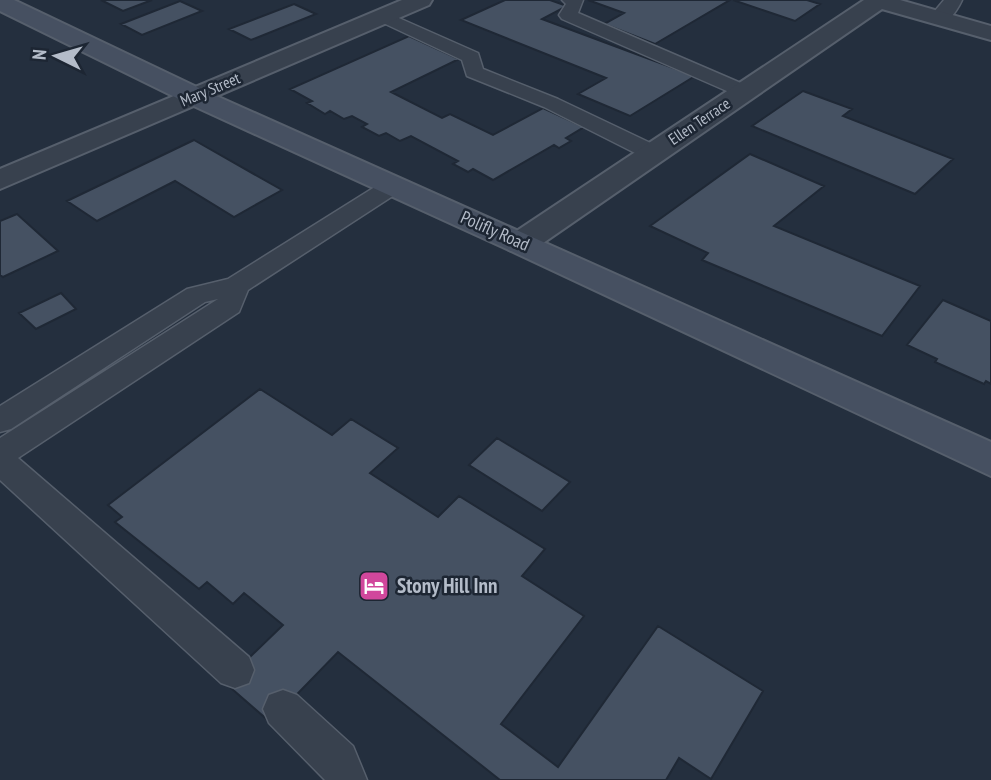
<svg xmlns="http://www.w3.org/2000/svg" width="991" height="780" font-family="'PT Sans Narrow',sans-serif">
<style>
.building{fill:#455162;stroke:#1f2835;stroke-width:2}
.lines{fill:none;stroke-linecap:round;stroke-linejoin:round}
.service-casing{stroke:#565f6c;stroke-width:3}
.minor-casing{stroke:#565f6c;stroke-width:4}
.secondary-casing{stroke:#565f6c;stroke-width:4}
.service{fill:#38414e;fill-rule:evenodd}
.minor{fill:#38414e;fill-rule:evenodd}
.secondary{fill:#465061;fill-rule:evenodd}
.labels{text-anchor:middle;stroke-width:5;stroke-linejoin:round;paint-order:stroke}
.far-street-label{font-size:16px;fill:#b4bcc9;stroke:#1d2633}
.street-label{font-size:18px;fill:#b4bcc9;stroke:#1d2633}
.near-poi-label{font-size:21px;font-weight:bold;fill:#b4bcc9;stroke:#1d2633;text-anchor:start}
</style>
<rect width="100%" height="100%" fill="#242f3e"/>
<path class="building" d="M101,0h51l-29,11z
M505,0h45l17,6 -25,13 153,57 -65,40 -52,-22 28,-16 -145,-58z
M588,0h142l-75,44 -51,-20 20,-11z
M733,0h74l13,4 -25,17z
M180,1l22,10 -60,24 -21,-11z
M294,4l22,10 -65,26 -22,-11z
M409,36l50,23 -68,33 51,26 8,-4 43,21 50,-27 41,19 -18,11 5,3 -12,7 -5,-3 -61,35 -20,-11 -5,3 -15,-8 5,-3 -47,-25 -11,5 -14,-8 -7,3 -17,-9 5,-3 -15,-8 -8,3 -14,-8 -5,3 -18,-11 5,-2 -22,-12z
M803,91l49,18 -9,7 110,43 -38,35 -163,-68z
M194,140l88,50 -48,27 -59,-36 -78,40 -30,-20z
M750,154l74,32 -50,40 146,60 -38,50 -180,-76 6,-7 -58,-27z
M17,214l41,37 -55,26 -3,-2v-54z
M61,293l15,16 -40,20 -17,-16z
M943,300l48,21v63l-5,-3 -2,3 -49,-22 2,-3 -30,-14z
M260,389l72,46 19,-16 47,29 -28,25 68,44 21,-21 86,53 -23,27 62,40 -83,108 57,43 100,-141 105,65 -52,88 -32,-21 -13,22h-166l-162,-128 -68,70 -46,-40 59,-57 -39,-32 -11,11 -26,-22 -8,7 -84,-67 7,-5 -14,-12z
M497,438l73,44 -28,29 -73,-46z"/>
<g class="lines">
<g class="service-casing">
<path id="service" d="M562,0h21l-5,13 172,74 3,4 -3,4h-14l-174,-76 -3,-4 7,-11z
M944,0h18c-6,13 -15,26 -30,22l-3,-4z
M383,11l95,42 5,16 75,30 103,49 3,5 -3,5h-16l-101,-51 -77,-31 -5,-16 -85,-40 -3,-4z
M394,178l8,2 4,5 -4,5 -154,100 -9,22 -221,146 231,199 5,13 -5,13 -14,5 -14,-5 -221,-203v-42l218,-139 -13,3 -194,127 -11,3v-26l187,-117 41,-10 158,-99z
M283,690l14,5 56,51 14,34h-42l-56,-57 -6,-14 6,-14z"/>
</g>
<g class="minor-casing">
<path id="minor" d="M402,0h30l-3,5 -429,184v-20z
M900,0l91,26v14l-109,-31 -349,241 -12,3 -12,-3 -4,-7 4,-7 355,-236z"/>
</g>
<g class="secondary-casing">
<path id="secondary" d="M0,0h14l189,90 788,352v34l-482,-226 -324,-148 -185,-91z"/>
</g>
<use href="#service" class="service"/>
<use href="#minor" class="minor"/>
<use href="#secondary" class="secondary"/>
</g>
<defs>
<g id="hotel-square" transform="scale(1.575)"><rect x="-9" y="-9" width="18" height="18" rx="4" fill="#d1479c" stroke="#1d2633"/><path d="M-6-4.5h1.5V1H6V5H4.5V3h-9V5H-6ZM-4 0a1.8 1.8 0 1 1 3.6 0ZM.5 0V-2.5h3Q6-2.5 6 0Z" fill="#fff"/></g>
</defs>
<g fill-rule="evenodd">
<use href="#hotel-square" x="374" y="586"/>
</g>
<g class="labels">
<g class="far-street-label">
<text transform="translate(210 89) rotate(-23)" y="6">Mary Street</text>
<text transform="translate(699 121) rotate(-34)" y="6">Ellen Terrace</text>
</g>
<g class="street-label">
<text transform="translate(495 231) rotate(24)" y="6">Polifly Road</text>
</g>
<g class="near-poi-label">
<text x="397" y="593">Stony Hill Inn</text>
</g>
</g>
<g transform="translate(56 56) rotate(275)" stroke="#1d2633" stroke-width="5" paint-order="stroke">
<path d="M0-5L12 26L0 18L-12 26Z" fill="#b4bcc9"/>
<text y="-10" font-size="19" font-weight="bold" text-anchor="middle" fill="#b4bcc9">N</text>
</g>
</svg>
